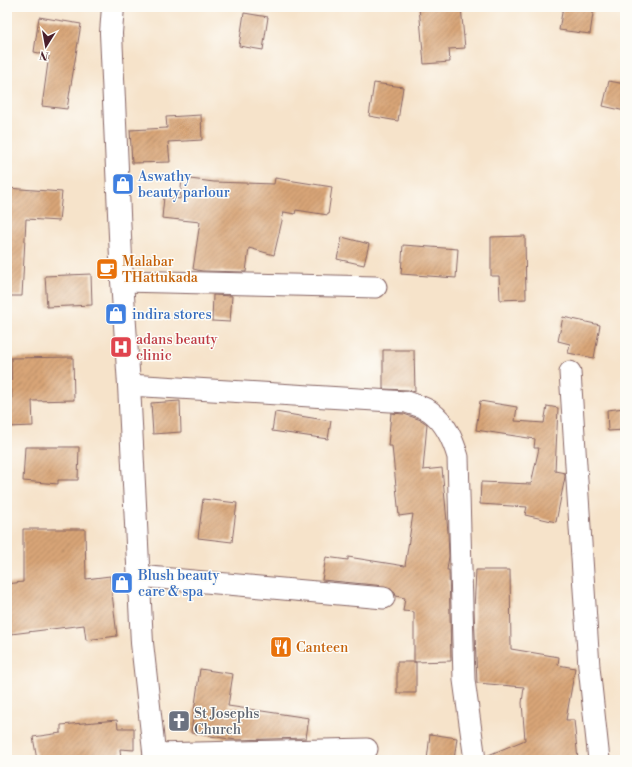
<svg xmlns="http://www.w3.org/2000/svg" width="632" height="767" font-family="'Libre Bodoni',serif">
<style>
.building{fill:url(#building-hatch)}
.lines{fill:none;stroke-linecap:round;stroke-linejoin:round}
.minor-casing{stroke:#866463;stroke-width:23}
.secondary-casing{stroke:#866463;stroke-width:24}
.minor{stroke:#fff;stroke-width:21}
.secondary{stroke:#fff;stroke-width:22}
.labels{text-anchor:middle;stroke-width:3;stroke-linejoin:round;paint-order:stroke}
.shop-label{font-size:14px;fill:#366cbe;stroke:#fdfcf7;text-anchor:start}
.food-label{font-size:14px;fill:#c56008;stroke:#fdfcf7;text-anchor:start}
.health-label{font-size:14px;fill:#be3a42;stroke:#fdfcf7;text-anchor:start}
.worship-label{font-size:14px;fill:#5b616d;stroke:#fdfcf7;text-anchor:start}
</style>
<defs>
<pattern id="building-hatch" width="6" height="6" patternUnits="userSpaceOnUse"><rect width="6" height="6" fill="#d8a577"/><path d="M-1 1l2-2M0 6l6-6M5 7l2-2" fill="none" stroke="#b18662"/></pattern>
</defs>
<rect width="100%" height="100%" fill="#fdfcf7"/>
<filter id="ink" filterUnits="userSpaceOnUse"><feTurbulence type="fractalNoise" baseFrequency=".025" numOctaves="2"/><feDisplacementMap in="SourceGraphic" scale="8" xChannelSelector="R" yChannelSelector="G"/><feConvolveMatrix kernelMatrix="1 2 1 2 8 2 1 2 1" color-interpolation-filters="sRGB"/></filter>
<filter id="wash" filterUnits="userSpaceOnUse"><feTurbulence type="fractalNoise" baseFrequency=".012" numOctaves="4" result="noise"/><feDisplacementMap in="SourceGraphic" scale="16" xChannelSelector="R" yChannelSelector="G"/><feGaussianBlur stdDeviation="0.9" result="paint"/><feColorMatrix in="noise" values="0 0 0 0 0 0 0 0 0 0 0 0 0 0 0 0 0 1.4 0 .05"/><feComposite in="paint" operator="in"/></filter>
<g filter="url(#wash)">
<rect width="100%" height="100%" fill="#f6e3ca"/>
<g id="blocks">
<path class="building" d="M419,7h42l4,41 -16,1 1,13 -26,2z
M563,7h31l-4,27 -31,-4z
M244,13l24,4 -5,33 -24,-4z
M39,17l42,7 -14,85 -25,-3 7,-51 -15,-3z
M609,81l16,3v27l-22,-5z
M374,83l29,4 -5,34 -29,-5z
M201,115l1,25 -34,2 2,20 -38,1 -2,-33 37,-2 -1,-11z
M182,178l32,4 60,2 1,-6 57,9 -4,28 -32,-5 -1,4 -11,-2 -10,43 -25,-7 -3,24 -44,-1 -9,-2 7,-47 -38,-4 2,-21 16,2z
M7,188l55,4 -3,29 -33,-2 -4,77h-15z
M525,236l1,63 -26,1 -1,-24h-8v-39z
M342,237l27,7 -5,21 -27,-6z
M403,245l55,4 -2,29 -55,-4z
M91,274l1,31 -45,2 -2,-31z
M213,295l19,1 -2,26 -18,-1z
M563,317l37,8 -6,33 -26,-5 2,-9 -12,-3z
M383,350h31l1,42 -7,-2 -25,-1z
M73,357l1,43 -42,1 1,25 -26,1v-21h5l-1,-48z
M180,401l1,31 -28,2 -2,-31z
M480,401l37,6 -2,14 29,2 3,-17 11,2 -3,63 10,2v4l-9,45 -31,-7 2,-8 -47,-3 1,-22 50,2 8,-36h-5l1,-9 -59,-9z
M625,408v22l-17,1 -1,-21z
M275,412l56,9 -3,18 -56,-8z
M391,413l13,1 17,6 6,4 -4,46 19,-2 6,64 1,24 -2,14h2l2,91 -37,1v-50l-11,-1 2,-13 -9,-2 -1,-3 -4,-5 -6,-2 -63,-6 4,-23 22,3v-3l57,9 8,-52 -14,2 -7,-70h-4z
M25,447h54l-1,33h-20v4l-35,-3z
M203,499l34,4 -5,39 -34,-4z
M23,529h62l1,50 24,-3 7,60 -31,4 -2,-15 -73,9 -4,-31v-19l16,-2z
M476,570h34l1,79 48,8 -1,8 17,3 -9,52h8l4,40h-91l-1,-4 39,-16 -3,-37 2,-16 -47,-4 -3,-73z
M397,662h19v31h-19z
M200,669l33,5 -5,32 81,12 -3,20 -70,2 -45,-7z
M117,720l1,8h16v22l-14,-1 1,11h-84l-4,-23 28,-4v-8z
M430,734l27,4 -3,22h-27z"/>
</g>
</g>
<g filter="url(#ink)">
<use href="#blocks" fill-opacity="0" stroke="#866463" stroke-width="1"/>
<g class="lines">
<g class="minor-casing">
<path id="minor" d="M122,281l254,6
M570,372l19,295 10,93
M129,385l278,17c7,3 18,5 24,10 15,11 22,28 27,45l6,223 11,80
M138,576l246,22
M154,754l213,-5"/>
</g>
<g class="secondary-casing">
<path id="secondary" d="M113,7l-2,26 11,248 7,104 13,258 13,117"/>
</g>
<use href="#minor" class="minor"/>
<use href="#secondary" class="secondary"/>
</g>
</g>
<defs>
<g id="shop-square" transform="scale(1.15)"><rect x="-9" y="-9" width="18" height="18" rx="4" fill="#3f7fe0" stroke="#fdfcf7"/><path d="M-5-2.5h2.3a2.7 3.5 0 0 1 5.4 0H5L5.5 6h-11ZM-1.5-2.5h3a1.5 2.3 0 0 0-3 0Z" fill="#fff"/></g>
<g id="cafe-square" transform="scale(1.15)"><rect x="-9" y="-9" width="18" height="18" rx="4" fill="#e8710a" stroke="#fdfcf7"/><path d="M-5.5-4.5H6V0H3Q3 3.5 0 3.5H-2.5Q-5.5 3.5-5.5 0ZM3-3.2v2h1.7v-2ZM-6 4.5H4V6H-6Z" fill="#fff"/></g>
<g id="hospital-square" transform="scale(1.15)"><rect x="-9" y="-9" width="18" height="18" rx="4" fill="#e0444e" stroke="#fdfcf7"/><path d="M-5-5h3v3.5h4V-5h3V5h-3V1.5h-4V5h-3Z" fill="#fff"/></g>
<g id="restaurant-square" transform="scale(1.15)"><rect x="-9" y="-9" width="18" height="18" rx="4" fill="#e8710a" stroke="#fdfcf7"/><path d="M-5-6h1v4h1v-4h1v4h1v-4h1v5L-1.5 .5V6h-2V.5L-5-1ZM5-6V6H3V1.5H1.5Q1.5-4 5-6Z" fill="#fff"/></g>
<g id="church-square" transform="scale(1.15)"><rect x="-9" y="-9" width="18" height="18" rx="4" fill="#6b7280" stroke="#fdfcf7"/><path d="M-1.2-6h2.4v3.5h3.3v2.4h-3.3V6h-2.4V-.1h-3.3v-2.4h3.3Z" fill="#fff"/></g>
</defs>
<g fill-rule="evenodd">
<use href="#shop-square" x="123" y="184"/>
<use href="#cafe-square" x="107" y="269"/>
<use href="#shop-square" x="116" y="314"/>
<use href="#hospital-square" x="121" y="347"/>
<use href="#shop-square" x="122" y="583"/>
<use href="#restaurant-square" x="281" y="647"/>
<use href="#church-square" x="179" y="721"/>
</g>
<g class="labels">
<g class="shop-label">
<text x="138" y="181">Aswathy<tspan x="138" dy="16">beauty parlour</tspan></text>
<text x="132" y="319">indira stores</text>
<text x="138" y="580">Blush beauty<tspan x="138" dy="16">care &amp; spa</tspan></text>
</g>
<g class="food-label">
<text x="122" y="266">Malabar<tspan x="122" dy="16">THattukada</tspan></text>
<text x="296" y="652">Canteen</text>
</g>
<g class="health-label">
<text x="136" y="344">adans beauty<tspan x="136" dy="16">clinic</tspan></text>
</g>
<g class="worship-label">
<text x="194" y="718">St Josephs<tspan x="194" dy="16">Church</tspan></text>
</g>
</g>
<rect width="632" height="767" fill="none" stroke="#fdfcf7" stroke-width="24"/>
<g transform="translate(46 46) rotate(191)" stroke="#fdfcf7" stroke-width="3" paint-order="stroke">
<path d="M0-3L7 15L0 10L-7 15Z" fill="#4a1f2b"/>
<text y="-6" font-size="11" font-weight="bold" text-anchor="middle" fill="#4a1f2b">N</text>
</g>
</svg>
